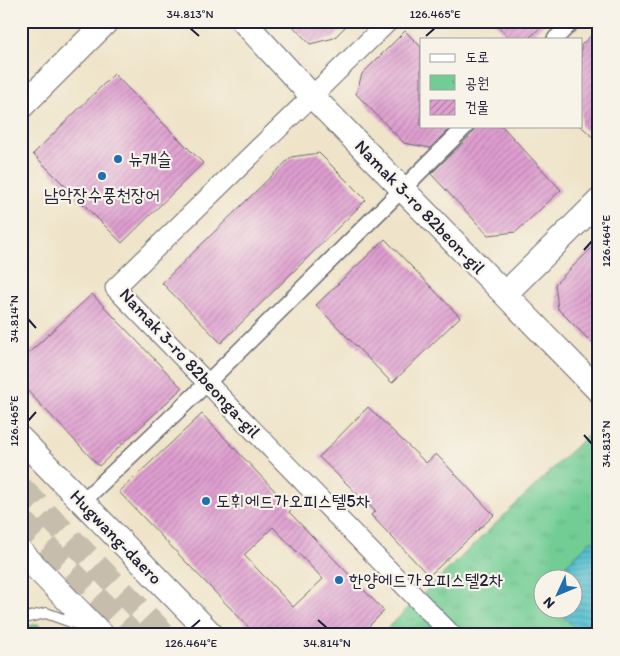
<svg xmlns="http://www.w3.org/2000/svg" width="620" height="656" font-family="Itim,'Poor Story',sans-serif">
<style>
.park{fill:url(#park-tufts);stroke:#4a7868;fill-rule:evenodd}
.water{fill:url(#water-rules);stroke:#3b7086}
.building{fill:url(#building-hatch);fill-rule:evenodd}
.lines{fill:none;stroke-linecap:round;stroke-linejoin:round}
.tertiary-tunnel{stroke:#c6bdad;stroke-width:24;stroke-dasharray:24 12;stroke-linecap:butt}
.service-casing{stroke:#6a666d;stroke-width:12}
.pedestrian-casing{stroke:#6a666d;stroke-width:18}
.minor-casing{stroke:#6a666d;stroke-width:21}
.tertiary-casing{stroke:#6a666d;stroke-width:26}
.service{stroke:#fff;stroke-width:10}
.pedestrian{stroke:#fff;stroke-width:15}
.minor{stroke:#fff;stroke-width:19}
.tertiary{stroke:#fff;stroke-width:24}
.ticks{fill:none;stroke:#22223b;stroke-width:2}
.poi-dot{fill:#1f6fb2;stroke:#f7f3e8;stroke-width:2}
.labels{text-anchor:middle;stroke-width:4.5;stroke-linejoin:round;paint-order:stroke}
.poi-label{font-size:18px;fill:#22223b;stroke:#f7f3e8;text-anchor:start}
.street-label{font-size:18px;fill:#22223b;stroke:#f7f3e8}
.neatline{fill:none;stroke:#22223b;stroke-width:2}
.ticks-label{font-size:12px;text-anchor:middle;fill:#22223b}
</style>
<defs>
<pattern id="park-tufts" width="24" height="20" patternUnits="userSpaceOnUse" patternTransform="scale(1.25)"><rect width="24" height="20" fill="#72cd94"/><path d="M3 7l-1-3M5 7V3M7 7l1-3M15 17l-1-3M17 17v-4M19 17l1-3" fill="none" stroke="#62b080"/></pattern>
<pattern id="water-rules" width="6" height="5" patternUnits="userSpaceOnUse" patternTransform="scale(1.25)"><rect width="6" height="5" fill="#54bfd0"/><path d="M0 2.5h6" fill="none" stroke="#459baa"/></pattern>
<pattern id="building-hatch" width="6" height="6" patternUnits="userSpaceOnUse" patternTransform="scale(1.25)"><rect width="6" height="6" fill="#df9ed0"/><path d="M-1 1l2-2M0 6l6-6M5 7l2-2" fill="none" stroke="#b480aa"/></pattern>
</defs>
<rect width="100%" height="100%" fill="#f7f3e8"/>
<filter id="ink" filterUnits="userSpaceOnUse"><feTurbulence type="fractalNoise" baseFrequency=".02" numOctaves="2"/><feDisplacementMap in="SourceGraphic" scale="10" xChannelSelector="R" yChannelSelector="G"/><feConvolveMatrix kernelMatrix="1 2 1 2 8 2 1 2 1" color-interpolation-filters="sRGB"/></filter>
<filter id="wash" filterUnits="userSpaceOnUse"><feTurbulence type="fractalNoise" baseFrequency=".0096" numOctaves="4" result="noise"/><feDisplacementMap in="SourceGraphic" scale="20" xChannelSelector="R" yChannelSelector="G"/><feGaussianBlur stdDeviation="1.12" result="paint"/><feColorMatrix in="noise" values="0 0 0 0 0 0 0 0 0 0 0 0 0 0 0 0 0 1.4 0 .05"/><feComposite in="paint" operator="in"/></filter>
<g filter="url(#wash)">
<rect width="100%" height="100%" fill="#efe4c9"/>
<path class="park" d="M599,424v211h-218l18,-18zM542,578h30v30h-30z
M38,624l10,11h-27v-7z"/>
<path class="water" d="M592,540l7,7v65l-20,20 -23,-23 16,-1v-30h-19z"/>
<g id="blocks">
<path class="building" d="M288,21h63l-17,17 -24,6z
M493,21h54l-19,18h-18z
M599,28v115l-18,-17v-81z
M405,31l16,16v79h31l-22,22 -26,-5 -48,-49 6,-20z
M114,74l89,89 -81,80 -89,-89z
M475,126h27l59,64 -45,42 -28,3 -57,-61 42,-41z
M319,153l47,47 -145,143 -59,-60 129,-126z
M385,239l75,78 -68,66 -76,-78z
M599,241v109l-41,-41 -3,-25z
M92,294l90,94 -83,78 -78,-82v-24z
M368,407l58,56 10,-9 58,61 -65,61 -58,-61 4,-4 -56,-54z
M202,414l90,95 -3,3 95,99 -24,24h-104l-137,-143zM273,527l50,52 -30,28 -49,-52z"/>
</g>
</g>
<g filter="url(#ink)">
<use href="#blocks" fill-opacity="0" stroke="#6a666d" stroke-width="1"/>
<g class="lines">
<path class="tertiary-tunnel" d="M21,488l144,147
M21,520l112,115"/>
<g class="service-casing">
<path id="service" d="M21,619l25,-6 39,14"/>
</g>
<g class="pedestrian-casing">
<path id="pedestrian" d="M555,39l18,-18
M82,502l125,-119 259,-257"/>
</g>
<g class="minor-casing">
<path id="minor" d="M389,21l-274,267 337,347"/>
</g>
<g class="tertiary-casing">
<path id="tertiary" d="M243,21l69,75 287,295
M21,107l86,-86
M505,294l94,-93
M21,439l191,196
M21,552l81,83"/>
</g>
<use href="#service" class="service"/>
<use href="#pedestrian" class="pedestrian"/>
<use href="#minor" class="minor"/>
<use href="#tertiary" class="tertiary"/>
</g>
</g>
<path class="ticks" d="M190,28l9,8M426,36l9,-8M584,250l8,-9M28,319l8,9M28,421l8,-9M584,435l8,9M318,620l9,8M191,628l9,-8"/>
<g class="poi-dot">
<circle cx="118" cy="159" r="5"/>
<circle cx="102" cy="176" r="5"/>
<circle cx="206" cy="501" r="5"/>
<circle cx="339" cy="580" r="5"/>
</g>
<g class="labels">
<g class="poi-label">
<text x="128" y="165">뉴캐슬</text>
<text x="102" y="201" text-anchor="middle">남악장수풍천장어</text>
<text x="216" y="507">도휘에드가오피스텔5차</text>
<text x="349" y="586">한양에드가오피스텔2차</text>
</g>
<g class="street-label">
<text transform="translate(420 207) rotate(46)" y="6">Namak 3-ro 82beon-gil</text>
<text transform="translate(190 363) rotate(47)" y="6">Namak 3-ro 82beonga-gil</text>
<text transform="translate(116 537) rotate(46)" y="6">Hugwang-daero</text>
</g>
</g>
<rect width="620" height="656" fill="none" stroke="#f7f3e8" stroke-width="55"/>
<rect x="420" y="38" width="162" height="90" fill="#f7f3e8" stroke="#a29fa3"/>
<rect x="430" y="54" width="25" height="8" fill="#ffffff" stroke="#a29fa3"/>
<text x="465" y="62" font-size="15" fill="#22223b">도로</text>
<rect x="430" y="75" width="25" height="15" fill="url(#park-tufts)" stroke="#a29fa3"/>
<text x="465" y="88" font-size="15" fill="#22223b">공원</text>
<rect x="430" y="100" width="25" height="15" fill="url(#building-hatch)" stroke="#a29fa3"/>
<text x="465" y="112" font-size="15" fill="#22223b">건물</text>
<g transform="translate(558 594) rotate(226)"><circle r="24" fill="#f7f3e8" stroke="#a29fa3"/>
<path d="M0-4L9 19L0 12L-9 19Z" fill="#1f6fb2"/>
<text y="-8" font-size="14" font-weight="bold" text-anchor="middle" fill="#22223b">N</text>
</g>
<rect x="28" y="28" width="564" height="600" class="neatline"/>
<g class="ticks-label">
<text x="190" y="18">34.813°N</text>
<text x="435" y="18">126.465°E</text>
<text transform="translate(606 241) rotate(-90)" y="4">126.464°E</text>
<text transform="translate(14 319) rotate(-90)" y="4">34.814°N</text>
<text transform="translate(14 421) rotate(-90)" y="4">126.465°E</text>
<text transform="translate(606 444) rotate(-90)" y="4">34.813°N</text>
<text x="191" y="647">126.464°E</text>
<text x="327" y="647">34.814°N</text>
</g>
</svg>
